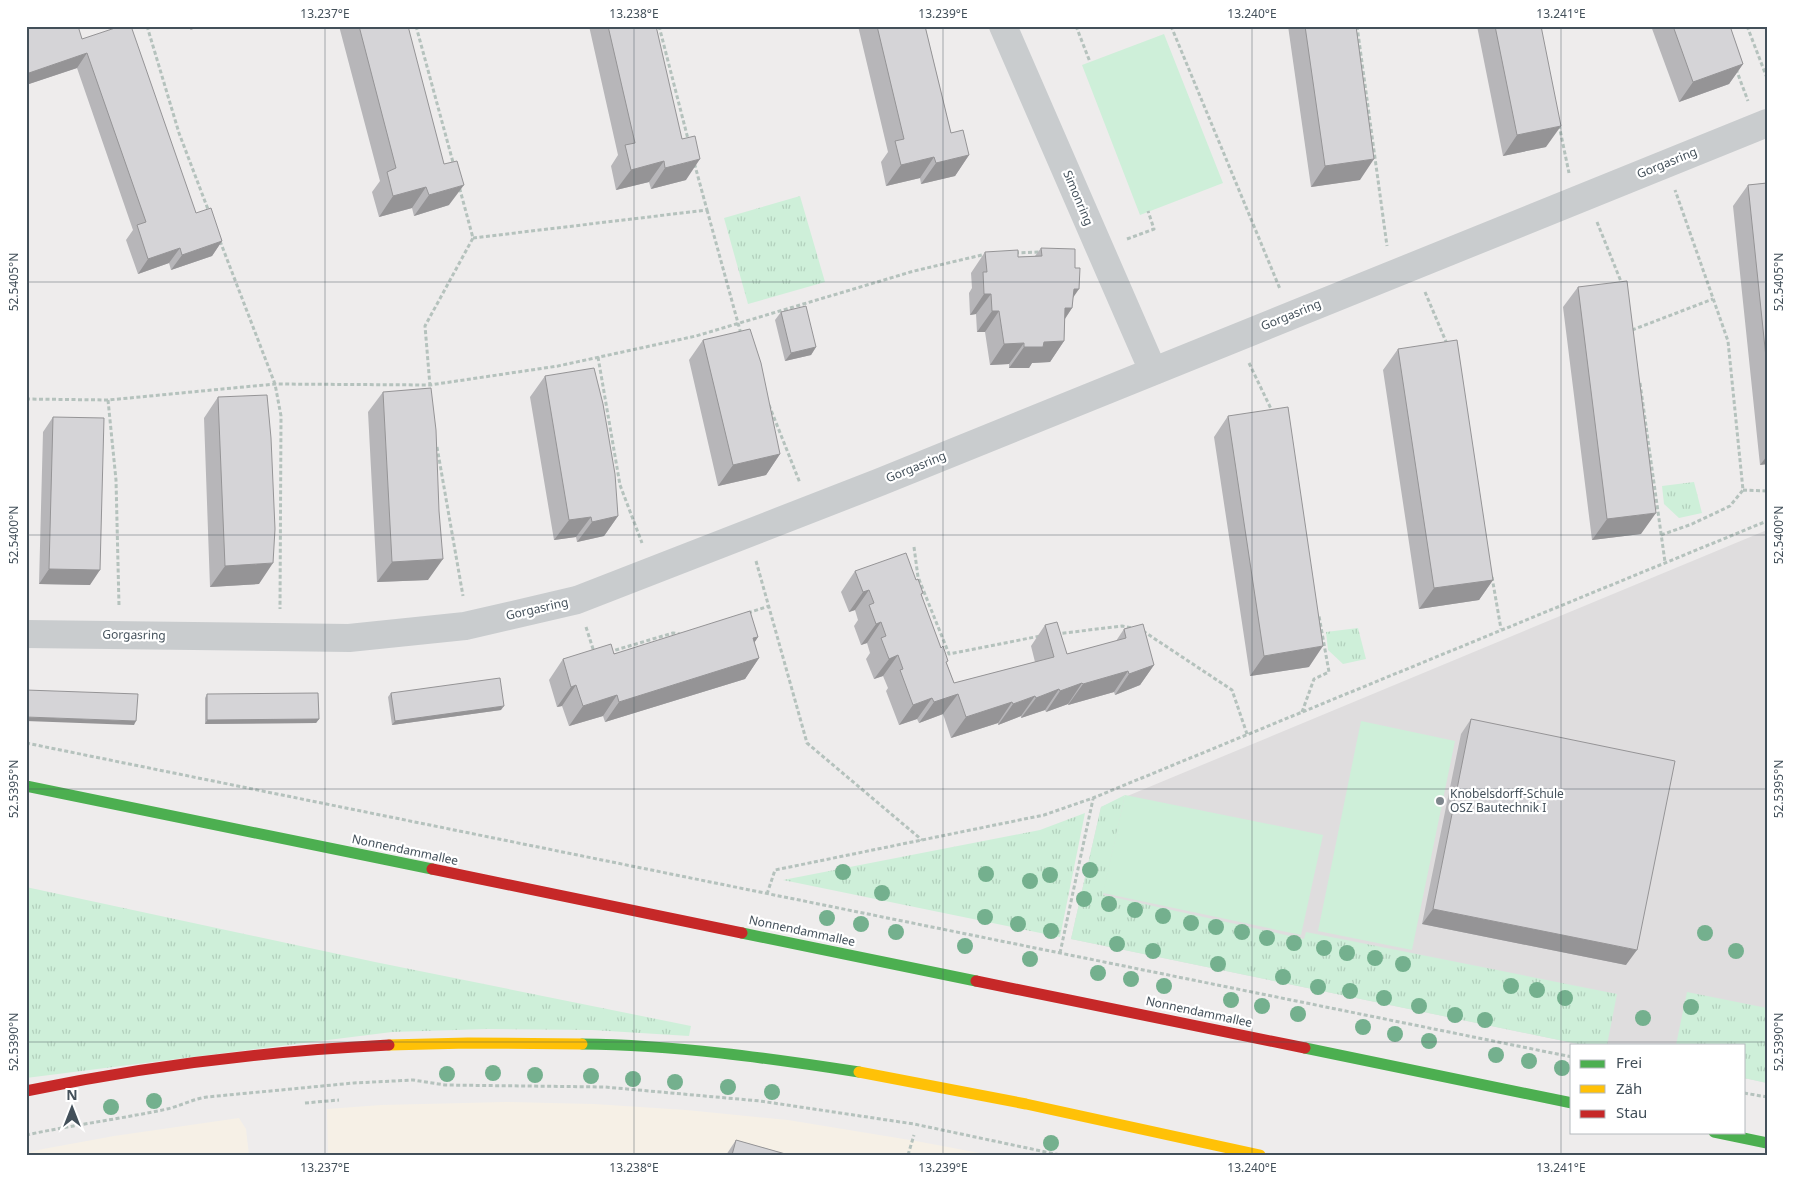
<svg xmlns="http://www.w3.org/2000/svg" width="1793" height="1181" font-family="'Noto Sans',sans-serif">
<style>
.commercial{fill:#f6f0e6}
.education{fill:#dfddde}
.grass{fill:url(#grass-tufts)}
.pitch{fill:#ceefd9}
.lines{fill:none;stroke-linecap:round;stroke-linejoin:round}
.path{stroke:#b5c2bd;stroke-width:3;stroke-dasharray:4 2.5;stroke-linecap:butt}
.street{stroke:#c9ccce;stroke-width:28}
.fast{stroke:#4caf50;stroke-width:11}
.slow{stroke:#ffc107;stroke-width:11}
.jam{stroke:#c62828;stroke-width:11}
.tree{fill:#74b08e}
.wall{fill:#b7b6b9}
.shaded-wall{fill:#959496}
.building{fill:#d5d4d7;stroke:#959496}
.ticks{fill:none;stroke:#43505a;stroke-width:1;stroke-opacity:0.45}
.poi-dot{fill:#7f878d;stroke:#fff;stroke-width:2}
.labels{text-anchor:middle;stroke-width:4.5;stroke-linejoin:round;paint-order:stroke}
.street-label{font-size:12px;fill:#43505a;stroke:#fff}
.poi-label{font-size:12px;fill:#43505a;stroke:#fff;text-anchor:start}
.neatline{fill:none;stroke:#43505a;stroke-width:2}
.ticks-label{font-size:12px;text-anchor:middle;fill:#43505a}
</style>
<defs>
<pattern id="grass-tufts" width="24" height="20" patternUnits="userSpaceOnUse" patternTransform="scale(1.25)"><rect width="24" height="20" fill="#ceefd9"/><path d="M3 7l-1-3M5 7V3M7 7l1-3M15 17l-1-3M17 17v-4M19 17l1-3" fill="none" stroke="#b2cfbc"/></pattern>
</defs>
<rect width="100%" height="100%" fill="#eeecec"/>
<path class="commercial" d="M506,1102l88,2 92,6 102,10 128,21 74,14h-662l-1,-46 54,-4z
M239,1118l7,11 3,26h-223v-2l17,-4 71,-13z"/>
<path class="education" d="M1767,530v553l-23,-5v-33h-161l-512,-106 30,-132z"/>
<path class="grass" d="M800,196l25,86 -77,22 -24,-86z
M1694,482l8,31 -23,5 -15,-14 -2,-18z
M1358,628l8,31 -23,5 -15,-14 -2,-18z
M1125,795l-22,100 201,44 2,-7 311,62 -10,51h-24l-512,-106 30,-132z
M1085,813l-25,124 -277,-57 257,-50z
M26,887l349,75 316,64 -2,10 -97,-6 -105,-1 -95,3 -366,46z
M1687,992l80,16v75l-23,-5v-33h-68z"/>
<path class="pitch" d="M1164,34l59,149 -83,32 -58,-150z
M1361,721l94,20 -43,209 -94,-19z
M1125,795l198,40 -22,100 -198,-42z"/>
<g class="lines">
<path class="path" d="M147,26l32,107 30,79
M416,26l38,140
M659,26l29,113
M1076,26l14,36
M1171,26l109,263
M1357,26l30,220
M1747,26l20,52
M1736,69l12,32
M1559,125l10,48
M707,210l34,124
M1597,222l25,62
M473,238l234,-28 -13,-48
M1127,239l27,-10 -6,-18
M220,241l55,143 6,32 -1,193
M1015,253l26,-1
M1425,292l22,52
M1632,330l81,-31
M598,357l22,128 22,58
M1249,363l24,50
M1640,383l25,179
M430,386l-5,-60 48,-88 -14,-52
M26,399l82,1 167,-16 155,1 128,-19 138,-30 218,-65 72,-17
M108,400l8,80 3,126
M769,405l31,78
M437,447l26,149
M1743,490l24,1
M1661,535l31,-11 38,-18 13,-16 -15,-149 -53,-151
M914,547l4,30 31,77 91,-18
M756,561l51,182 115,97
M1492,577l9,52
M748,613l21,-7
M586,627l8,25
M1143,631l89,59 15,44
M1056,634l66,-8 10,2
M609,652l64,-19 7,1
M1302,712l12,-33 15,-7 -10,-56
M26,743l1546,314
M767,894l8,-24 269,-55 49,-17 674,-277
M1060,953l33,-154
M1744,1093l23,4
M305,1103l34,-3
M26,1135c47,-10 94,-16 141,-26 13,-3 26,-10 40,-12l147,-14 59,-3 32,5 160,2 155,14 154,23 146,31
M908,1155l6,-20"/>
<path class="street" d="M1003,26l150,345
M26,634l323,4 116,-12 112,-26 303,-118 887,-359"/>
<path class="fast" d="M26,786l406,83
M742,933l234,48
M582,1044c93,1 186,14 277,28
M1305,1048l267,55
M1714,1132l53,11"/>
<path class="slow" d="M389,1045l79,-2 114,1
M859,1072l167,32 234,51"/>
<path class="jam" d="M432,869l310,64
M976,981l329,67
M26,1091c120,-25 241,-40 363,-46"/>
</g>
<g class="tree">
<circle cx="1090" cy="870" r="8"/>
<circle cx="843" cy="872" r="8"/>
<circle cx="986" cy="874" r="8"/>
<circle cx="1050" cy="875" r="8"/>
<circle cx="1030" cy="881" r="8"/>
<circle cx="882" cy="893" r="8"/>
<circle cx="1084" cy="899" r="8"/>
<circle cx="1109" cy="904" r="8"/>
<circle cx="1135" cy="910" r="8"/>
<circle cx="1163" cy="916" r="8"/>
<circle cx="985" cy="917" r="8"/>
<circle cx="827" cy="918" r="8"/>
<circle cx="1191" cy="923" r="8"/>
<circle cx="861" cy="924" r="8"/>
<circle cx="1018" cy="924" r="8"/>
<circle cx="1216" cy="927" r="8"/>
<circle cx="1051" cy="931" r="8"/>
<circle cx="896" cy="932" r="8"/>
<circle cx="1242" cy="932" r="8"/>
<circle cx="1705" cy="933" r="8"/>
<circle cx="1267" cy="938" r="8"/>
<circle cx="1294" cy="943" r="8"/>
<circle cx="1117" cy="944" r="8"/>
<circle cx="965" cy="946" r="8"/>
<circle cx="1324" cy="948" r="8"/>
<circle cx="1153" cy="951" r="8"/>
<circle cx="1736" cy="951" r="8"/>
<circle cx="1347" cy="953" r="8"/>
<circle cx="1375" cy="958" r="8"/>
<circle cx="1030" cy="959" r="8"/>
<circle cx="1218" cy="964" r="8"/>
<circle cx="1403" cy="964" r="8"/>
<circle cx="1098" cy="973" r="8"/>
<circle cx="1283" cy="977" r="8"/>
<circle cx="1131" cy="979" r="8"/>
<circle cx="1164" cy="986" r="8"/>
<circle cx="1511" cy="986" r="8"/>
<circle cx="1318" cy="987" r="8"/>
<circle cx="1537" cy="990" r="8"/>
<circle cx="1350" cy="991" r="8"/>
<circle cx="1384" cy="998" r="8"/>
<circle cx="1565" cy="998" r="8"/>
<circle cx="1231" cy="1000" r="8"/>
<circle cx="1262" cy="1006" r="8"/>
<circle cx="1419" cy="1006" r="8"/>
<circle cx="1691" cy="1007" r="8"/>
<circle cx="1298" cy="1014" r="8"/>
<circle cx="1455" cy="1015" r="8"/>
<circle cx="1643" cy="1018" r="8"/>
<circle cx="1485" cy="1020" r="8"/>
<circle cx="1363" cy="1027" r="8"/>
<circle cx="1395" cy="1034" r="8"/>
<circle cx="1429" cy="1041" r="8"/>
<circle cx="1496" cy="1055" r="8"/>
<circle cx="1529" cy="1061" r="8"/>
<circle cx="1562" cy="1068" r="8"/>
<circle cx="493" cy="1073" r="8"/>
<circle cx="447" cy="1074" r="8"/>
<circle cx="535" cy="1075" r="8"/>
<circle cx="591" cy="1076" r="8"/>
<circle cx="633" cy="1079" r="8"/>
<circle cx="675" cy="1082" r="8"/>
<circle cx="728" cy="1087" r="8"/>
<circle cx="772" cy="1092" r="8"/>
<circle cx="154" cy="1101" r="8"/>
<circle cx="111" cy="1107" r="8"/>
<circle cx="1051" cy="1143" r="8"/>
</g>
<path class="wall" d="M26,26l56,13 114,174 26,28 -10,15 -41,14 -2,-7 -31,11 -12,-34 7,-10 -56,-162 -51,17z
M339,26h69l41,179 -35,11 -2,-8 -33,9 -7,-25 8,-11z
M589,26h67l30,154 -35,9 -2,-7 -33,8 -5,-24 7,-11z
M858,26h67l26,107 18,22 -14,21 -34,8 -1,-6 -34,8 -5,-24 7,-10z
M1288,26h68l4,154 -49,7z
M1477,26h64l5,121 -43,9z
M1651,26h79l13,38 -14,20 -50,18z
M1767,183v281l-7,1 -27,-259 15,-21z
M1041,248l32,49 -1,11 -7,11 -1,22 -14,21 -18,1 -3,5h-20v-4l-19,1 -5,-33h-8l-1,-18 -6,1 -1,-22 3,-5 -1,-15 14,-21 33,5 17,-1z
M1578,287l63,247 -49,6 -29,-233z
M781,312l35,35 -5,8 -26,6 -10,-41z
M703,340l77,114 -14,21 -48,11 -29,-126z
M1398,349l95,231 -14,20 -60,9 -36,-239z
M545,376l73,140 -14,20 -27,6 -1,-5 -22,3 -24,-143z
M383,392l45,188 -51,2 -9,-170z
M218,397l41,187 -49,3 -6,-169z
M1228,416l81,251 -59,9 -36,-239z
M53,417l37,168 -51,-1 4,-152z
M855,571l61,9 7,13 -2,2 33,88 81,-21 -4,-16 14,-21 22,29 49,-13 8,-12 30,36 -14,20 -25,10 -1,-3 -46,13v-1l-22,8 -1,-2 -24,8v-2l-23,9v-2l-47,15 -8,-24 -24,9 -2,-4 -18,6 -13,-34 2,-3 -5,-12 -9,3 -8,-20 4,-6 -3,-10 -6,2 -7,-19 4,-6 -3,-10 -6,2 -8,-20z
M758,637l-4,6 5,15 -14,21 -140,43 -2,-6 -34,10 -7,-20 -5,1 -8,-27 14,-21z
M391,693l110,17 -109,15 -4,-28z
M207,694l112,25 -3,4 -111,1v-26z
M1471,719l155,246 -204,-41 39,-190z
M736,1140l53,15h-63z"/>
<path class="shaded-wall" d="M193,26h10l-13,4z
M87,53l-10,15 -51,17v-11z
M1743,64l-14,20 -50,18 14,-20z
M1561,126l-15,21 -43,9 14,-21z
M969,155l-14,21 -34,8 15,-21z
M934,157l-14,21 -34,8 15,-21z
M700,159l-14,21 -35,9 14,-21z
M1374,159l-14,21 -49,7 14,-21z
M664,161l-15,21 -33,8 15,-20z
M464,185l-15,20 -35,11 15,-21z
M426,187l-14,21 -33,9 14,-21z
M222,241l-10,15 -41,14 11,-15z
M180,248l-11,15 -31,11 10,-15z
M1074,289h5l-13,19h6l-14,21h-8z
M984,294h7l-15,20 -6,1z
M992,311h7l-14,21h-8z
M1064,341l-14,21 -18,1 -3,5h-20l15,-21 20,-5z
M1024,343l-15,21 -19,1 14,-21z
M816,347l-5,8 -26,6 6,-8z
M780,454l-14,21 -48,11 15,-21z
M1767,456v8l-7,1z
M1656,513l-15,21 -49,6 15,-21z
M618,516l-14,20 -27,6 15,-20z
M591,517l-15,20 -22,3 15,-20z
M443,559l-15,21 -51,2 15,-20z
M273,563l-14,21 -49,3 15,-21z
M49,569l51,1 -10,15 -51,-1z
M1493,580l-14,20 -60,9 15,-21z
M869,590l-14,20 -6,2 14,-20z
M881,622l-14,21 -6,2 15,-21z
M758,637l-14,21 9,-20z
M1323,646l-14,21 -59,9 14,-20z
M898,655l-15,21 -9,3 15,-20z
M759,658l-14,21 -140,43 14,-20z
M1154,665l-14,20 -25,10 14,-21z
M1128,671l-14,21 -46,13 15,-21z
M1082,683l-14,21 -22,8 14,-21z
M576,685l-14,21 -5,1 14,-20z
M1059,689l-14,21 -24,8 15,-20z
M958,694l-15,20 -24,9 15,-21z
M617,695l-14,21 -34,10 14,-20z
M1035,696l-14,20 -23,9 15,-21z
M932,698l-15,21 -18,6 14,-20z
M1012,702l-14,21 -47,15 15,-21z
M504,706l-3,4 -109,15 3,-4z
M26,717l110,4 -2,4 -108,-4z
M319,719l-3,4 -111,1 2,-4z
M1433,909l204,41 -11,15 -204,-41z"/>
<path class="building" d="M26,26h52l4,13 39,-13h10l65,187 15,-5 11,33 -40,14 -2,-7 -32,11 -11,-34 9,-3 -59,-169 -61,21z
M359,26h49l36,138 13,-3 7,24 -35,10 -3,-8 -33,9 -6,-24 9,-4z
M608,26h48l26,113 13,-3 5,23 -35,9 -1,-7 -33,9 -6,-25 10,-2z
M877,26h48l26,107 12,-3 6,25 -33,8 -2,-6 -33,8 -6,-24 9,-2z
M1305,26h51l18,133 -49,7z
M1495,26h46l20,100 -44,9z
M1673,26h57l13,38 -50,18z
M1767,183v184l-19,-182z
M1041,248l34,1v19h5l-1,21h-5l-2,19h-7l-1,33 -20,1 -1,5h-19v-4l-20,1 -5,-33h-7l-1,-17h-7l-1,-22h4l-2,-20 33,-2v7l24,-1z
M1627,281l29,232 -49,6 -29,-232z
M806,306l10,41 -25,6 -10,-41z
M750,329l11,34 19,91 -47,11 -30,-125z
M1457,340l36,240 -59,8 -36,-239z
M594,368l9,36 12,70 3,42 -26,6 -1,-5 -22,3 -24,-144z
M431,388l5,42 3,81 4,48 -51,3 -9,-170z
M267,395l4,43 4,91 -2,34 -48,3 -7,-169z
M1288,407l35,239 -59,10 -36,-240z
M53,417l51,1 -4,152 -51,-1z
M906,553l10,27 2,-1 5,14 -2,1 20,54 2,-2 5,15 -2,1 8,21 100,-26 -9,-32 12,-3 10,32 59,-16 -2,-9 19,-5 11,41 -25,9 -1,-3 -45,13 -1,-1 -22,8 -1,-2 -23,9 -1,-2 -22,8 -1,-2 -46,15 -8,-23 -24,8 -2,-4 -19,7 -13,-35 3,-1 -5,-14 -9,4 -8,-21 5,-2 -5,-14 -5,2 -7,-19 5,-2 -5,-13 -6,2 -8,-21z
M750,611l8,26 -5,1 6,20 -140,44 -2,-7 -34,11 -7,-21 -5,2 -8,-28 48,-15 3,10z
M500,678l4,28 -109,15 -4,-28z
M26,690l112,4 -2,27 -110,-4z
M318,693l1,26 -112,1v-26z
M1471,719l204,42 -38,189 -204,-41z
M736,1140l53,15h-57z"/>
<path class="ticks" d="M325,26v1129M634,26v1129M943,26v1129M1252,26v1129M1561,26v1129M26,28h1741M26,282h1741M26,535h1741M26,789h1741M26,1042h1741"/>
<circle class="poi-dot" cx="1440" cy="801" r="5"/>
<g class="labels">
<g class="street-label">
<text transform="translate(1667 163) rotate(-22)" y="4">Gorgasring</text>
<text transform="translate(1078 198) rotate(67)" y="4">Simonring</text>
<text transform="translate(1291 315) rotate(-22)" y="4">Gorgasring</text>
<text transform="translate(916 467) rotate(-22)" y="4">Gorgasring</text>
<text transform="translate(537 609) rotate(-13)" y="4">Gorgasring</text>
<text transform="translate(134 635) rotate(1)" y="4">Gorgasring</text>
<text transform="translate(405 850) rotate(12)" y="4">Nonnendammallee</text>
<text transform="translate(802 931) rotate(12)" y="4">Nonnendammallee</text>
<text transform="translate(1199 1012) rotate(12)" y="4">Nonnendammallee</text>
</g>
<g class="poi-label">
<text x="1450" y="798">Knobelsdorff-Schule<tspan x="1450" dy="14">OSZ Bautechnik I</tspan></text>
</g>
</g>
<rect width="1793" height="1181" fill="none" stroke="#ffffff" stroke-width="55"/>
<rect x="1570" y="1044" width="175" height="90" fill="#ffffff" stroke="#b4b9bd"/>
<rect x="1580" y="1060" width="25" height="8" fill="#4caf50" stroke="#b4b9bd"/>
<text x="1616" y="1068" font-size="15" fill="#43505a">Frei</text>
<rect x="1580" y="1085" width="25" height="8" fill="#ffc107" stroke="#b4b9bd"/>
<text x="1616" y="1094" font-size="15" fill="#43505a">Zäh</text>
<rect x="1580" y="1110" width="25" height="8" fill="#c62828" stroke="#b4b9bd"/>
<text x="1616" y="1118" font-size="15" fill="#43505a">Stau</text>
<g transform="translate(72 1108)" stroke="#ffffff" stroke-width="4" paint-order="stroke">
<path d="M0-4L9 19L0 12L-9 19Z" fill="#43505a"/>
<text y="-8" font-size="14" font-weight="bold" text-anchor="middle" fill="#43505a">N</text>
</g>
<rect x="28" y="28" width="1738" height="1126" class="neatline"/>
<g class="ticks-label">
<text x="325" y="18">13.237°E</text>
<text x="634" y="18">13.238°E</text>
<text x="943" y="18">13.239°E</text>
<text x="1252" y="18">13.240°E</text>
<text x="1561" y="18">13.241°E</text>
<text transform="translate(14 282) rotate(-90)" y="4">52.5405°N</text>
<text transform="translate(1779 282) rotate(-90)" y="4">52.5405°N</text>
<text transform="translate(14 535) rotate(-90)" y="4">52.5400°N</text>
<text transform="translate(1779 535) rotate(-90)" y="4">52.5400°N</text>
<text transform="translate(14 789) rotate(-90)" y="4">52.5395°N</text>
<text transform="translate(1779 789) rotate(-90)" y="4">52.5395°N</text>
<text transform="translate(14 1042) rotate(-90)" y="4">52.5390°N</text>
<text transform="translate(1779 1042) rotate(-90)" y="4">52.5390°N</text>
<text x="325" y="1172">13.237°E</text>
<text x="634" y="1172">13.238°E</text>
<text x="943" y="1172">13.239°E</text>
<text x="1252" y="1172">13.240°E</text>
<text x="1561" y="1172">13.241°E</text>
</g>
</svg>
